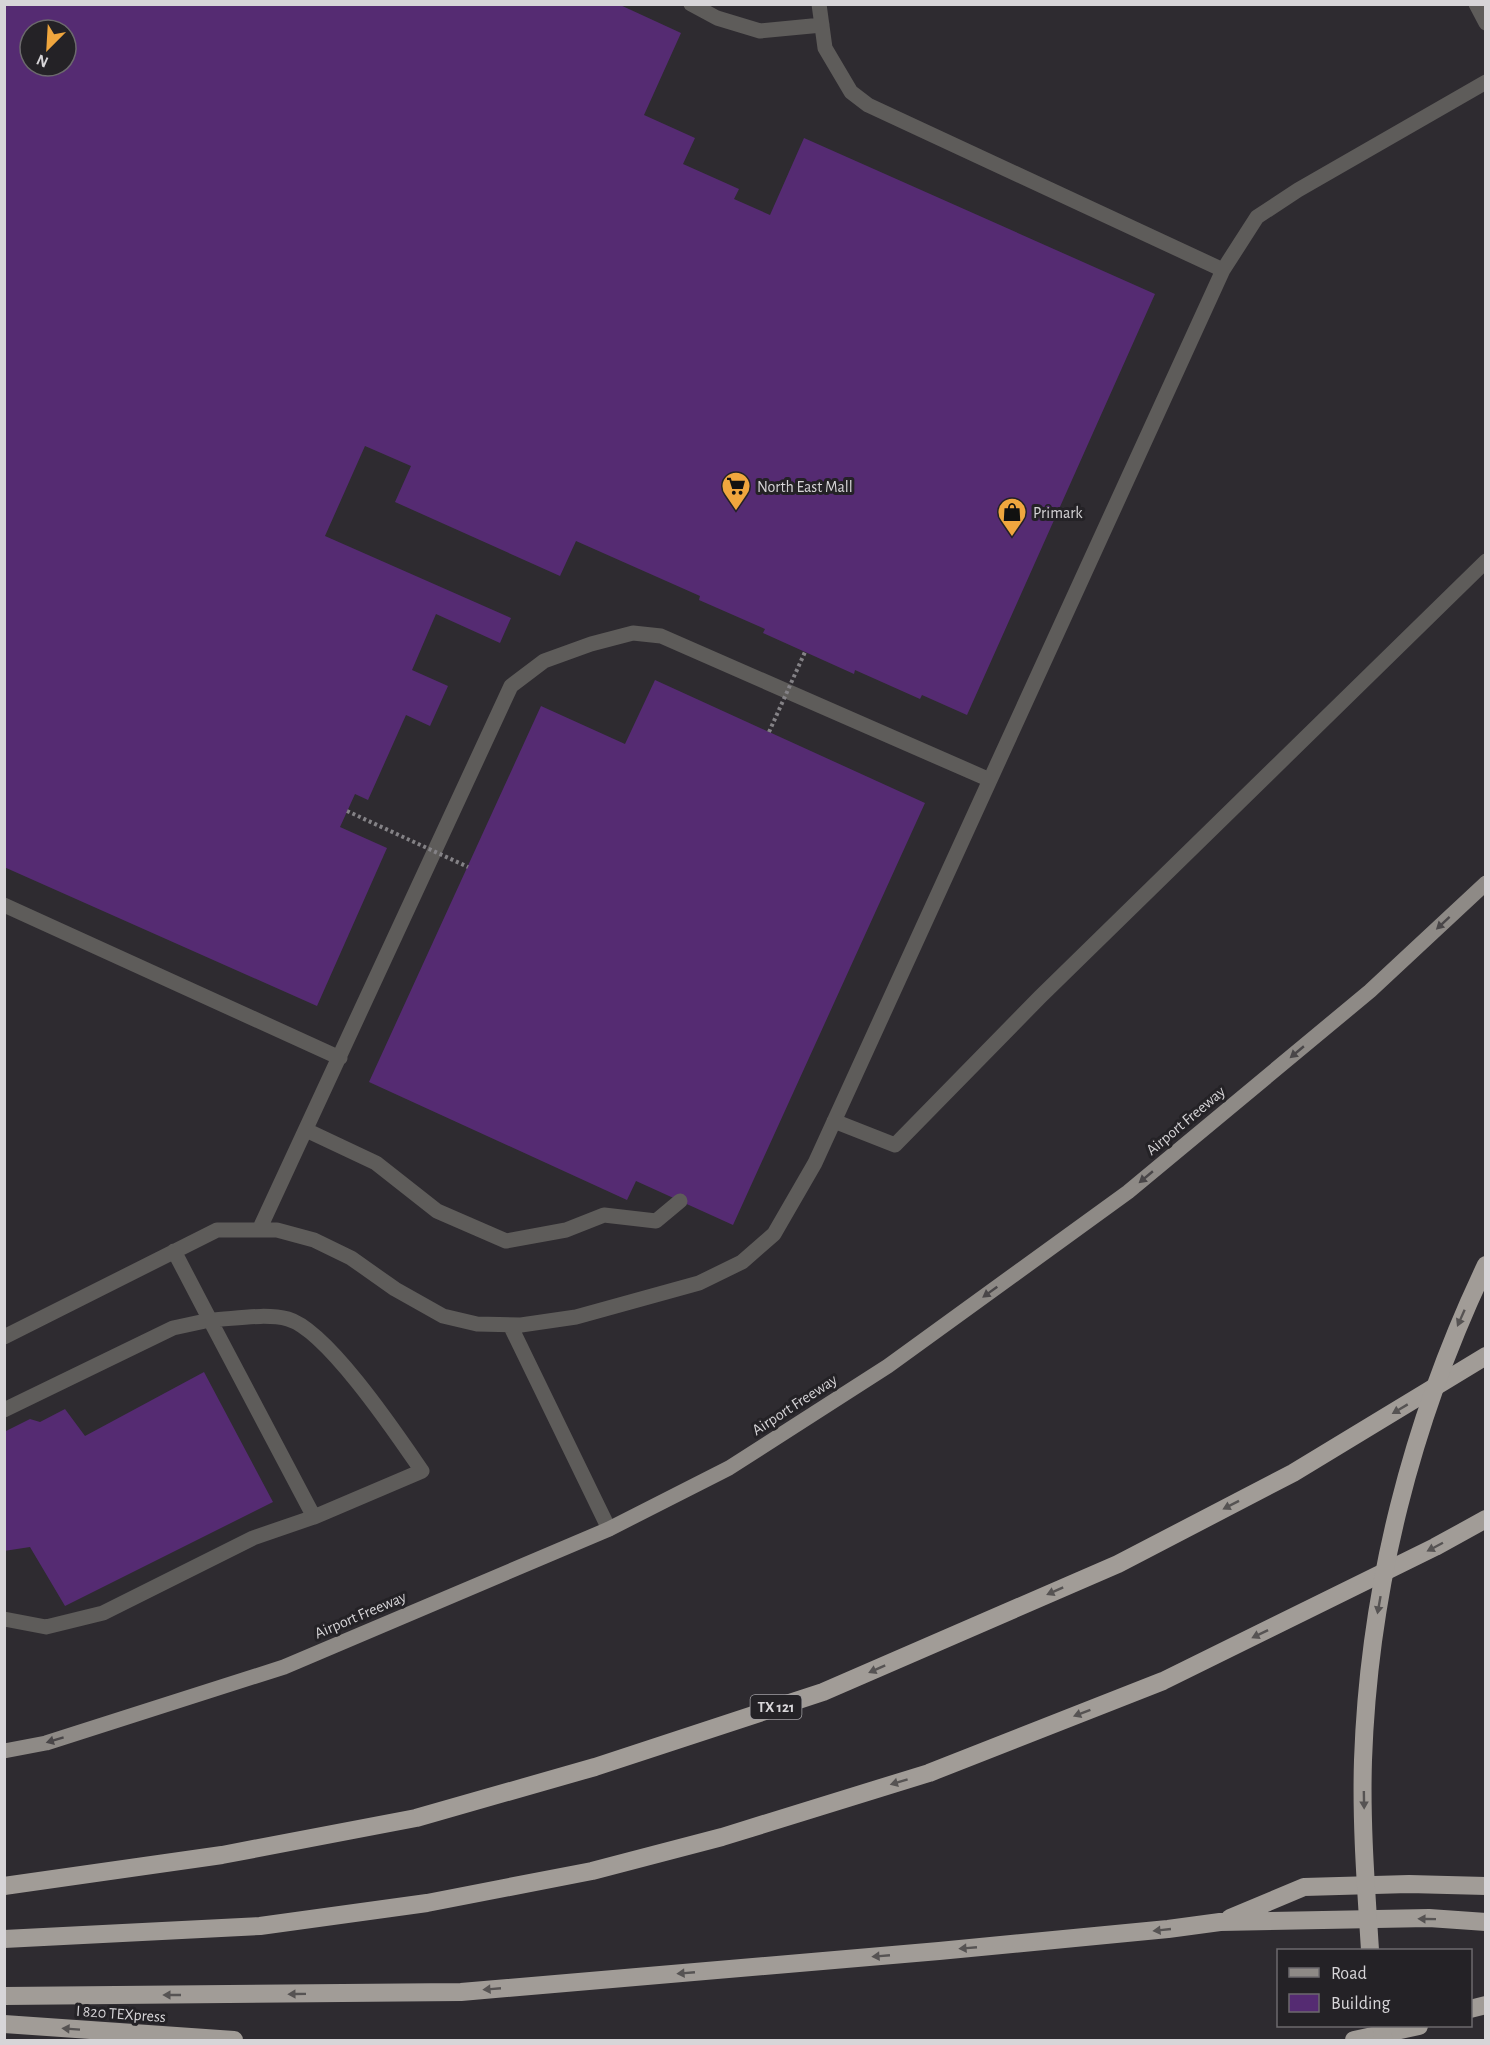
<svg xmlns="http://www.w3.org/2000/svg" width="1490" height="2045" font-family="'Alegreya Sans',sans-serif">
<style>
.building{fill:#552b72;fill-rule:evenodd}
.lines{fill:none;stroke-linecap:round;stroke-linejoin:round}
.minor{stroke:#5e5c5a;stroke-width:15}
.major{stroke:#8e8a86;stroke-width:15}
.highway{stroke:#a19c97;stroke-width:18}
.path-bridge{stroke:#848286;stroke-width:4;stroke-dasharray:3 3;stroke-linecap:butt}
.highway-bridge{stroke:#a19c97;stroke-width:18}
.oneway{fill:#494648}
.oneway2{fill:#565353}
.labels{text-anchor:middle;stroke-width:6;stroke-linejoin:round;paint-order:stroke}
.shield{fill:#242226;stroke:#a19fa3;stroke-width:1.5}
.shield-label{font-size:15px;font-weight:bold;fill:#d7d5d8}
.poi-label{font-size:16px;fill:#d7d5d8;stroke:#242226;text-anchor:start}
.street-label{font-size:16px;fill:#d7d5d8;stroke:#242226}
</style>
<rect width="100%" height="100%" fill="#2e2b30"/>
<path class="building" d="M4,4h614l63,29 -37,82 51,23 -12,26 56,25 -5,10 36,16 34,-77 351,156 -188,421 -45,-20 -2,4 -65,-29 -1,4 -91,-41 2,-4 -66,-29 1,-4 -124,-55 -16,35 -165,-74 16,-36 -46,-20 -40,90 186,82 -11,25 -64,-29 -24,56 36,16 -18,40 -24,-11 -38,85 -13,-6 -15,33 47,21 -70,158 -313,-139zM30,30h36v36h-36z
M655,680l270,123 -192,422 -97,-44 -9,19 -258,-118 172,-376 84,38z
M204,1372l69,130 -208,104 -35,-59 -26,4v-119l26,-13 10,3 25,-13 20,27z"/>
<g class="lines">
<path class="minor" d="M691,4l26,14 43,13 62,-6
M1476,4l10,19
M1223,270l34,-53 41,-27 188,-108
M4,905l336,153
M834,1121l61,24 145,-148 446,-436
M306,1130l70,33 61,48 69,30 60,-11 38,-15 52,6 24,-20
M259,1230l252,-544 33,-25 47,-17 42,-11 28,3 329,144
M510,1325l99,204
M4,1337l213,-107h60l37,10 37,18 44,31 48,27 34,8 44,1 55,-8 123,-34 43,-21 32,-28 41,-71 408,-893 -355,-165 -17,-13 -26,-44 -6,-44
M4,1410l169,-82 37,-8 104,197 108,-46c-24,-35 -95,-141 -134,-152 -23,-6 -54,0 -78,1l-36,-69
M4,1619l42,8 57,-14 150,-75 61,-21"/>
<path class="major" d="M4,1751l42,-8 238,-76 325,-138 120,-61 159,-102 240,-174 242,-201 116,-108"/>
<path class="highway" d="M4,1886l218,-31 194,-37 179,-51 228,-75 295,-128 175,-91 193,-117
M1230,1918l74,-31 105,-3 77,2
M4,1939l256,-13 167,-23 165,-32 130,-34 207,-64 234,-92 272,-134 51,-28
M4,1996l457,-4 478,-41 229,-22 52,-7 209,-4 57,4
M1470,2009l16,-4
M4,2024l230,16
M1354,2040l65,-14"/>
<path class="path-bridge" d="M769,732l36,-80
M347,811l121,56"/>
<path class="highway-bridge" d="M1370,1950c-4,-63 -9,-127 -7,-190 6,-172 49,-340 123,-495
M1381,2026l3,14"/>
</g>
<defs><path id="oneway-solid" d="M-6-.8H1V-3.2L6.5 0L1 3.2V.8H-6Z" transform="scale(1.5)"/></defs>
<g class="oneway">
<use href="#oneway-solid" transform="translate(1443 923) rotate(137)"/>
<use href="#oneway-solid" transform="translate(1297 1052) rotate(140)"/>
<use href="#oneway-solid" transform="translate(1146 1177) rotate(140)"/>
<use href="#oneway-solid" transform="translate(990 1292) rotate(144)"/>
<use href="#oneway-solid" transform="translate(55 1740) rotate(163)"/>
</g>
<g class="oneway2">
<use href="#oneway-solid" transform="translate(1461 1318) rotate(114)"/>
<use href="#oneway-solid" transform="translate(1400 1409) rotate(149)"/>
<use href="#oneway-solid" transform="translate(1231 1505) rotate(153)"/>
<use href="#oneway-solid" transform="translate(1435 1547) rotate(152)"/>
<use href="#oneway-solid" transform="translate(1055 1591) rotate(156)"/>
<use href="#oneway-solid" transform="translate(1379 1605) rotate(100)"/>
<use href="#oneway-solid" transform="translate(1260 1634) rotate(154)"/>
<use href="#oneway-solid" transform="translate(877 1669) rotate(156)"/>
<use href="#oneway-solid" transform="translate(1082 1713) rotate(159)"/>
<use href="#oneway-solid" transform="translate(899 1782) rotate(163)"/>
<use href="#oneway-solid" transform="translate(1364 1800) rotate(89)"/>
<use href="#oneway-solid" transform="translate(1427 1919) rotate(-179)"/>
<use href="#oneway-solid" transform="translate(1162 1930) rotate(174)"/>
<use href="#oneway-solid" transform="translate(968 1948) rotate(175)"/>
<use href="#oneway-solid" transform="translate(881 1956) rotate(175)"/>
<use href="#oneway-solid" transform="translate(686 1973) rotate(175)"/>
<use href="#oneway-solid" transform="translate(492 1989) rotate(175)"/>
<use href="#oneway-solid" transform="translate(297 1994) rotate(179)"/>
<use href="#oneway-solid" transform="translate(172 1995) rotate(180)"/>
<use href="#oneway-solid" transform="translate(71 2029) rotate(-176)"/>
</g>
<defs>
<g id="supermarket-pin" transform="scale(1.5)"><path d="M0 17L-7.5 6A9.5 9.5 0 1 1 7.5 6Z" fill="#f0a63e" stroke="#242226"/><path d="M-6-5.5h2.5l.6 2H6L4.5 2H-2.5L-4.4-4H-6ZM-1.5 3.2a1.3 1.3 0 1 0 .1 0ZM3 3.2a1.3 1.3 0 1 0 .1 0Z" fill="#111"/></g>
<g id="shop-pin" transform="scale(1.5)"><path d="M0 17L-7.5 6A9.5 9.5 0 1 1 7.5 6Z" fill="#f0a63e" stroke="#242226"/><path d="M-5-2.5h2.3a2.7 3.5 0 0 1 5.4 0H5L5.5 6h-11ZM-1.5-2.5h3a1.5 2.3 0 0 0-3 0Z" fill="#111"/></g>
</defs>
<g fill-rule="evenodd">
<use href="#supermarket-pin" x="736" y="486"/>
<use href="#shop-pin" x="1012" y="512"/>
</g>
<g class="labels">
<rect class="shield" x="750.5" y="1695" width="51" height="24" rx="4.5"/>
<g class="shield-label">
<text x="776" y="1712">TX 121</text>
</g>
<g class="poi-label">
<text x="757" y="492">North East Mall</text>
<text x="1033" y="518">Primark</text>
</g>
<g class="street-label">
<text transform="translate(1185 1120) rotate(-40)" y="6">Airport Freeway</text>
<text transform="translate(794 1404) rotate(-33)" y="6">Airport Freeway</text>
<text transform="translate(360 1614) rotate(-23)" y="6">Airport Freeway</text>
<text transform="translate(121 2013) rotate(4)" y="6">I 820 TEXpress</text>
</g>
</g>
<rect width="1490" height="2045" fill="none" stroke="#d7d5d8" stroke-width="12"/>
<rect x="1277" y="1949" width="195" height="78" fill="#242226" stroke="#6c6a6d" stroke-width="1.5"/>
<rect x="1289" y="1968" width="30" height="9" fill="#8e8a86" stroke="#6c6a6d" stroke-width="1.5"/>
<text x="1331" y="1979" font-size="18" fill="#d7d5d8">Road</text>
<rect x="1289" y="1994" width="30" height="18" fill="#552b72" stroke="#6c6a6d" stroke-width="1.5"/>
<text x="1331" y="2009" font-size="18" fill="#d7d5d8">Building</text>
<g transform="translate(48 48) rotate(204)"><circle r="28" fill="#242226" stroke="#6c6a6d" stroke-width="1.5"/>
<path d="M0-4.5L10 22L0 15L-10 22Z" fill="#f0a63e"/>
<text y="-9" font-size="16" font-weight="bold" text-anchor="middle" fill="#d7d5d8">N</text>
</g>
</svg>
